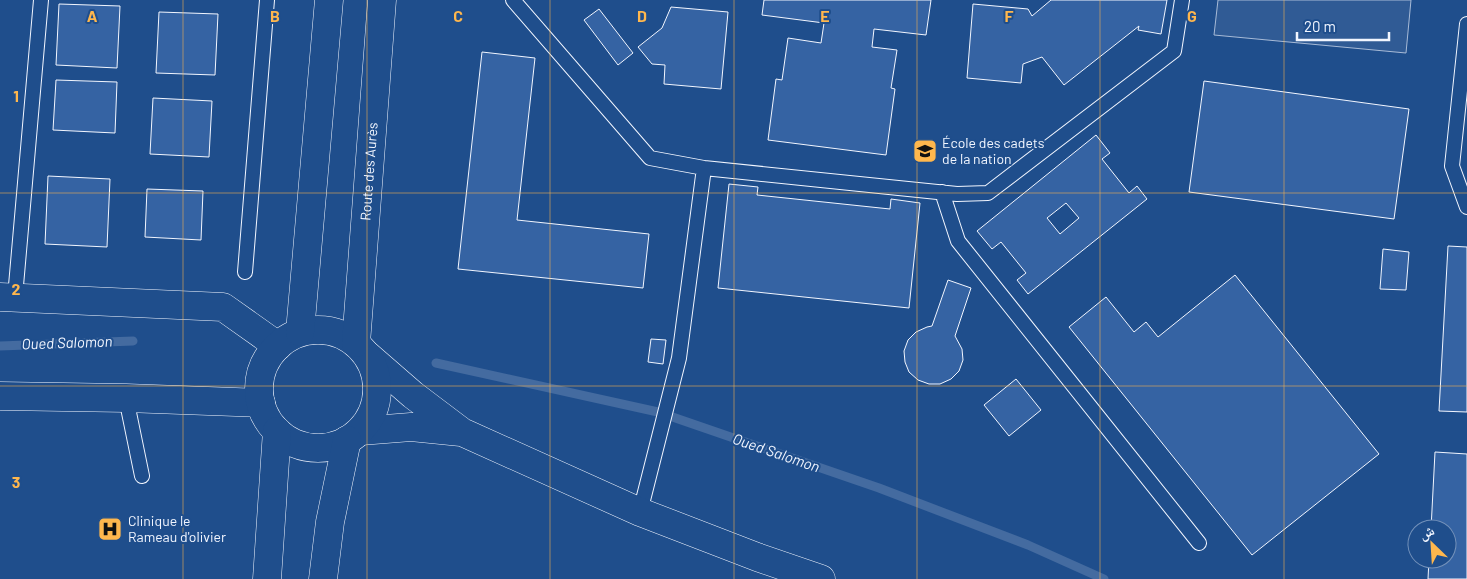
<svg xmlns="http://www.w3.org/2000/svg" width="1467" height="579" font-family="Barlow,'Noto Naskh Arabic',sans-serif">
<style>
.green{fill:#305b95;stroke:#a8bbd7}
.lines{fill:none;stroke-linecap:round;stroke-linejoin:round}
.stream{stroke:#446ba0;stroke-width:9}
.building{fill:#3563a3;stroke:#f2f6ff;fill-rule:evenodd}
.service-casing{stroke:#f2f6ff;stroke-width:16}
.minor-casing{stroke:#f2f6ff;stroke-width:29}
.tertiary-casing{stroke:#f2f6ff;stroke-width:29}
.service{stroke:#1f4e8c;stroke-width:14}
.minor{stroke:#1f4e8c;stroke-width:28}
.tertiary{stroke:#1f4e8c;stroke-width:28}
.grid{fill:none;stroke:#ffb74d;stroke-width:1;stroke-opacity:0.55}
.labels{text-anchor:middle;stroke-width:4;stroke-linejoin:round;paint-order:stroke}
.poi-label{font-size:14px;fill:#f2f6ff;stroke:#1f4e8c;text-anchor:start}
.street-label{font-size:14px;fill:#f2f6ff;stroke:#1f4e8c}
.water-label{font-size:15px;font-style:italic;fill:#f2f6ff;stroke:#1f4e8c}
.grid-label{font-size:16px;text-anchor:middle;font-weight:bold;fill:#ffb74d;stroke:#1f4e8c;stroke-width:4;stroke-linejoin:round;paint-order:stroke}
</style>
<rect width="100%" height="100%" fill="#1f4e8c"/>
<path class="green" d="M1218,0h193l-5,53 -192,-18z"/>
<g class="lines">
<path class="stream" d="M0,346l133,-5
M436,363l222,49 221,76 149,57 76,34"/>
</g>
<path class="building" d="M764,0h167l-5,35 -52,-6 -2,18 25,3 -6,38 4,1 -9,66 -118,-15 8,-61 6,1 6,-42 33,5 3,-20 -62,-8z
M1051,0h116l-6,34 -23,-4 1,-4 -75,59 -22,-28 -19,7 -2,19 -54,-5 6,-74 55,5 4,7z
M59,4l61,2 -3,62 -61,-3z
M671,7l57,5 -7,77 -57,-5 1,-19 -13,-1 -14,-17 24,-19z
M599,9l34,44 -15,12 -34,-45z
M159,12l59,2 -3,61 -59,-2z
M482,52l53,6 -18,162 132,14 -6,54 -185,-19z
M56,80l61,2 -2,51 -62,-3z
M1204,81l205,28 -15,110 -205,-27z
M153,98l59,3 -3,56 -59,-3z
M1096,135l14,18 -8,6 27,34 8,-7 10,13 -119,95 -11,-14 9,-7 -25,-31 -9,7 -15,-18zM1066,203l13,15 -19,16 -13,-16z
M48,176l62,3 -3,68 -62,-3z
M729,184l29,3 -1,8 133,14 1,-10 29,4 -11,105 -191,-20z
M147,189l56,2 -2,49 -56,-3z
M1448,246l19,1v165l-28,-1z
M1383,249l26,3 -3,38 -26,-1z
M1235,275l144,179 -127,101 -183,-228 37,-30 28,35 12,-10 12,15z
M948,280l23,8 -16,48 7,13 1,11 -4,11 -8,8 -11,5h-11l-11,-4 -9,-8 -4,-10 -1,-11 4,-11 8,-8 11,-5 5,-1z
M651,339l15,1 -3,24 -15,-2z
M1016,379l25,31 -32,26 -25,-31z
M1435,452l32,2v125h-39l1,-20h18v-30h-16z"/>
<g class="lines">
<g class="service-casing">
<path id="service" d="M513,0l137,158 54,10 253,26 31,-1 186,-142 8,-51
M1467,24l-15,142 15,41
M942,192l16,49 241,302
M245,272l22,-272
M15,297l26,-297
M126,398l16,78
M640,512l39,-154 25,-190"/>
</g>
<g class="minor-casing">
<path id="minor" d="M0,297l223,10 55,39
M367,355l46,40 49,37 178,80 117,45 64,22
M0,396l126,2 135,5
M360,431l51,-4 50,5"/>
</g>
<g class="tertiary-casing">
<g id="tertiary">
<circle cx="318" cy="389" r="59"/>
<path d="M300,332l29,-332"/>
<path id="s1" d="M356,343l26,-343"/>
<path d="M267,579l10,-148"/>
<path d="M323,579l7,-57 17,-82"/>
</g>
</g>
<use href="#service" class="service"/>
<use href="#minor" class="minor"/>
<use href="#tertiary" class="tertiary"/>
</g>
<path class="grid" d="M183,0v579M367,0v579M550,0v579M734,0v579M917,0v579M1100,0v579M1284,0v579M0,193h1467M0,386h1467"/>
<defs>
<g id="school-square" transform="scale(1.25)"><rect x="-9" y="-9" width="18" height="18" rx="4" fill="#ffb74d" stroke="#1f4e8c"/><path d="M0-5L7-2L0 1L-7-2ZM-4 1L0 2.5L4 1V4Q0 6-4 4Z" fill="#111"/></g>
<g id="hospital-square" transform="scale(1.25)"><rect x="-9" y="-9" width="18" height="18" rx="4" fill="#ffb74d" stroke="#1f4e8c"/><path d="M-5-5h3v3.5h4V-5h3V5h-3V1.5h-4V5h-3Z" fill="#111"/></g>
</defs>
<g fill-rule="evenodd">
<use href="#school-square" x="925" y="151"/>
<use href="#hospital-square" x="110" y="529"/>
</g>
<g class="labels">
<g class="poi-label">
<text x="942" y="148">École des cadets<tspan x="942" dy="16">de la nation</tspan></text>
<text x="128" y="526">Clinique le<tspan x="128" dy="16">Rameau d'olivier</tspan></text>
</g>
<g class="street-label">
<text dy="5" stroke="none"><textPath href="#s1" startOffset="172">Route des Aurès</textPath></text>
</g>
<g class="water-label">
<text transform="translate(67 343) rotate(-2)" y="5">Oued Salomon</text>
<text transform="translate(776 453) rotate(19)" y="5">Oued Salomon</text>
</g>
</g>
<g class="grid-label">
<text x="92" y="22">A</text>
<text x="275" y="22">B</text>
<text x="458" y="22">C</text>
<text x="642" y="22">D</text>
<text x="825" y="22">E</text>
<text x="1009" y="22">F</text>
<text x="1192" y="22">G</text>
<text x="16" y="102">1</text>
<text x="16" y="295">2</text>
<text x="16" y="488">3</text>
</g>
<g transform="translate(1432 544) rotate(335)"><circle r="24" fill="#1f4e8c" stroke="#7391ba"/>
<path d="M0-4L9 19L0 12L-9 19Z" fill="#ffb74d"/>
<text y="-8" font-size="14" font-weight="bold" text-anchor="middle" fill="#f2f6ff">ش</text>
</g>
<path d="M1297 32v8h92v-8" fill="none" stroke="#f2f6ff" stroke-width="2.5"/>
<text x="1304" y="32" font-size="15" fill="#f2f6ff" stroke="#1f4e8c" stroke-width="4" paint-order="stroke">20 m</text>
</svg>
